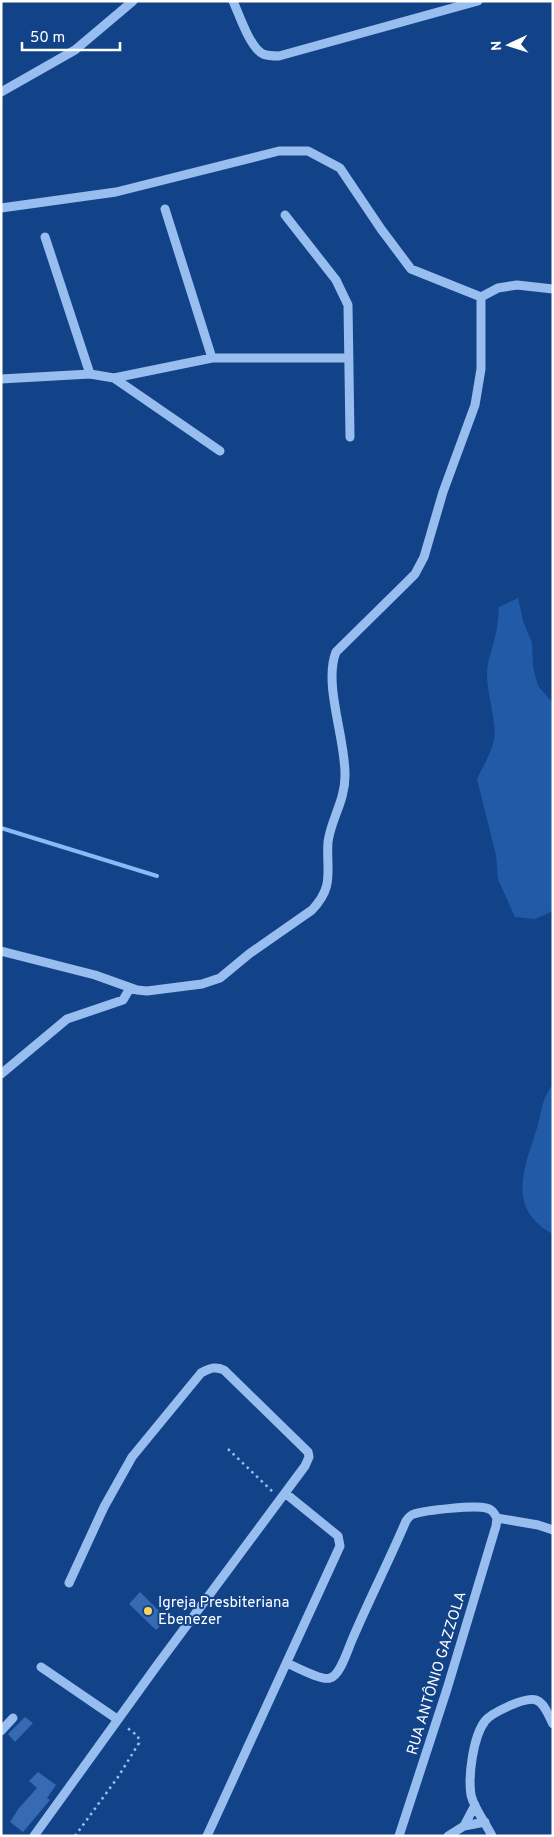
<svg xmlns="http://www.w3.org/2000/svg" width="554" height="1837" font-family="Overpass,sans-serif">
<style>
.green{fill:#215aa7}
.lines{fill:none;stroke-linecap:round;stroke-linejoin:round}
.stream{stroke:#8ab9f4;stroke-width:4}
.building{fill:#366ab2}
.path{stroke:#98bef0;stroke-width:2.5;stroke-dasharray:2.5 4;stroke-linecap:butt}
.minor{stroke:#98bef0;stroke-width:9}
.poi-dot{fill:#ffd358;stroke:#124389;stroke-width:2}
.labels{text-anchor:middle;stroke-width:4;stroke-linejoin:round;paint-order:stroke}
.poi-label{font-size:15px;fill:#fff;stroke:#124389;text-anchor:start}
.street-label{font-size:15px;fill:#fff;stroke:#124389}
</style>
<rect width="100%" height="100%" fill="#124389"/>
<path class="green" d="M518,598l5,23 9,22 1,24 5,19 15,17v208l-18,8 -20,-2 -17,-38 -2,-24 -19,-76c6,-13 14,-25 17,-39 3,-19 -7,-45 -7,-65 0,-15 6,-27 9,-42 2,-8 2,-18 3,-26z
M553,1084v150c-48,-26 -28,-67 -16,-106 5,-18 4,-27 16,-44z"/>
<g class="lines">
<path class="stream" d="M1,828l156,48"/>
</g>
<path class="building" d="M140,1592l27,27 -11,11 -27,-26z
M25,1717l8,6 -18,19 -7,-8z
M38,1772l18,13 -9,13 3,2 -27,32 -13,-10 9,-14 18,-20 -8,-7z"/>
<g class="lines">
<path class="path" d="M228,1449l46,44
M75,1836l43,-59 21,-34 -1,-7 -12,-9"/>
<path class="minor" d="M233,1c6,13 17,47 30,53 5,2 10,2 16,2l199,-55
M1,92l74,-42 58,-49
M1,208l115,-16 163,-41h29l32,17 41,61 30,40 70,28v72l-6,36 -32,87 -19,65 -9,17 -9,9 -70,69c-13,32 10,88 9,124 0,25 -14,43 -17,66 -2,29 7,44 -16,68l-63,44 -29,24 -18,6 -55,7 -10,-1 -42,-15 -94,-24
M165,209l47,149
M285,215l51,65 12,25 2,132
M45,237l45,137
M481,297l17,-9 19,-3 36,4
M114,378l106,73
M1,379l89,-5 24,4 98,-20h137
M1,1074l66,-55 56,-19 7,-12
M497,1518l41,7 15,5
M287,1663c9,4 35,18 43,15 10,-2 18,-29 22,-38 17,-40 37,-79 54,-119 2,-3 4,-6 8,-7 12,-4 61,-9 72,-6 6,1 8,5 11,10
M41,1667l76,52
M1,1731l12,-13
M475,1805l-11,21 21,-4
M34,1836l124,-172 147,-198 4,-9 -1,-5 -84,-82c-9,-4 -14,-2 -23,3l-69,84 -28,50 -35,76
M207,1836l133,-290 -2,-10 -53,-43
M399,1836l48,-147 49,-163 1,-8
M448,1836l16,-10
M492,1836c-6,-13 -18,-27 -21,-41 -3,-19 2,-58 14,-74 6,-8 41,-25 51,-21 9,3 13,17 17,24"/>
</g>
<circle class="poi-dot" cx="148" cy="1611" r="5"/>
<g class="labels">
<g class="poi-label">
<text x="158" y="1607">Igreja Presbiteriana<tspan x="158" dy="17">Ebenezer</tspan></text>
</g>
<g class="street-label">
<text transform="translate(436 1673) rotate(-73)" y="5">RUA ANTÔNIO GAZZOLA</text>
</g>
</g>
<rect width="554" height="1837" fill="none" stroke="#ffffff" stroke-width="5"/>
<g transform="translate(509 45) rotate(266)" stroke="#124389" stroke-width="4" paint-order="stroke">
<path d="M0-4L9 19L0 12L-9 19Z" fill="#ffffff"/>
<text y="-8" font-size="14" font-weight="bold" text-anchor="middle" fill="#ffffff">N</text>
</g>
<path d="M22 42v8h98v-8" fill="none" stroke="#ffffff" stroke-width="2.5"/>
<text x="30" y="42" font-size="15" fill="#ffffff" stroke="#124389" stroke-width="4" paint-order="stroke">50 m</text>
</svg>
